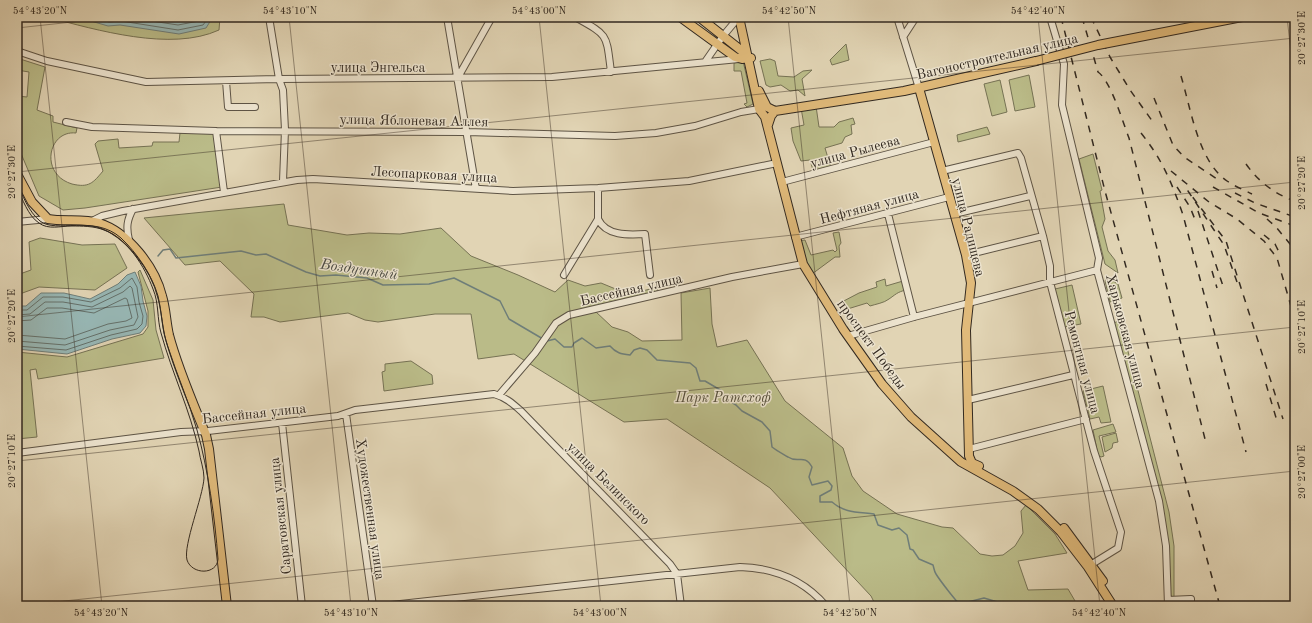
<svg xmlns="http://www.w3.org/2000/svg" width="1312" height="623" font-family="'Old Standard TT',serif">
<style>
.green{fill:#babb88;stroke:#767254}
.water{fill:#97b7b5;stroke:#6f7e79}
.lines{fill:none;stroke-linecap:round;stroke-linejoin:round}
.shore{stroke:#64706a;stroke-width:1}
.stream{stroke:#6f7e79;stroke-width:1.5}
.minor-casing{stroke:#5e5445;stroke-width:8}
.major-casing{stroke:#322920;stroke-width:10}
.minor{stroke:#ece3ce;stroke-width:6}
.major{stroke:#e0ba7a;stroke-width:8}
.tram{stroke:#322920;stroke-width:1}
.rail{stroke:#322920;stroke-width:1.5;stroke-dasharray:7 7;stroke-linecap:butt}
.major-bridge-casing{stroke:#322920;stroke-width:10;stroke-linecap:butt}
.major-bridge{stroke:#e0ba7a;stroke-width:8}
.ticks{fill:none;stroke:#322920;stroke-width:1;stroke-opacity:0.45}
.labels{text-anchor:middle;stroke-width:3;stroke-linejoin:round;paint-order:stroke}
.street-label{font-size:14px;fill:#322920;stroke:#ece3ce}
.park-label{font-size:14px;font-style:italic;fill:#544e3a;stroke:#ece3ce}
.water-label{font-size:15px;font-style:italic;fill:#4b4c45;stroke:#ece3ce}
.neatline{fill:none;stroke:#322920;stroke-width:1.5}
.ticks-label{font-size:10px;text-anchor:middle;fill:#322920}
</style>
<rect width="100%" height="100%" fill="#e1d4b4"/>
<filter id="stains"><feTurbulence type="fractalNoise" baseFrequency=".005" numOctaves="4"/><feColorMatrix values="0 0 0 0 .2 0 0 0 0 .09 0 0 0 0 .02 0 0 0 .5 -.17"/></filter>
<radialGradient id="worn" r=".72"><stop offset=".6" stop-color="#630" stop-opacity="0"/><stop offset="1" stop-color="#630" stop-opacity=".3"/></radialGradient>
<path class="green" d="M47,17h173l-1,13c-48,22 -122,0 -172,-13z
M846,44l3,16 -17,5 -2,-5z
M17,58l28,9 -8,43 16,6v6l24,6 -1,5c-28,-3 -37,41 -4,51 17,4 21,-1 31,-13l-8,-27 3,-3 20,-2 1,9 33,-2 1,-4h26l1,-9 33,-1 9,55 -137,21 -22,2 -24,-14 -22,-52v-48l10,1 2,-25 -12,-2z
M770,59l5,2 3,15 16,1 9,-6 9,-1 -10,9 3,17 -7,-6 -8,1 -9,-6 -11,2 -4,-2 -6,-24z
M743,61l10,43 -6,3 -3,-3 3,-1 -6,-32h-7v-8z
M1029,75l6,32 -20,4 -6,-31z
M1000,80l7,32 -15,4 -8,-32z
M816,106l3,21h15l5,-5 14,-4 2,6 -4,1 1,9 -7,3 -3,6 -17,5 6,20 -18,2 -3,-10 -9,1 -8,-20 -2,-13 13,-3 -3,-17z
M987,127l3,7 -32,8 -1,-7z
M1093,154l9,36 -2,1 5,28 -3,8 6,24 7,9 3,13 -13,-9 -26,-105z
M284,204l4,21 59,10 22,-2 31,1 41,-6 30,28 47,19 37,17 13,-12 17,6 16,-3 17,7 5,6 35,-9 -1,5 -62,19 17,16 16,5 14,9 40,-1 -1,-47 29,-5 2,36 5,23 30,-7 38,61 58,47 9,28 11,15 34,23 45,13 11,1 27,26 12,2 11,-1 12,-9 8,-13 -2,-22 5,-6 29,29 12,19 -49,8 10,29 40,-1 10,17h-202l-5,-10 -101,-108 -103,-69 -43,3 -110,-68 -36,5 -7,-45h-36l-57,8 -13,-2 -17,-7 -68,9 -16,-5h-13l3,-23 -34,-33 -35,4 -41,-47z
M839,232l2,11 -2,3 1,11h-5l-23,17 -8,-12 -6,-21 7,-1 6,15 22,-5 2,2 2,-2 -4,-17z
M40,238l42,7 33,-1 12,24 -32,22 -56,-3 -22,8v-20l14,-5 -2,-28z
M140,270l13,30 3,30 8,28 -126,21 -2,-10 -6,1 7,67 -20,2v-87l50,5 76,-23 5,-7v-16l-10,-39z
M1107,277l11,7 4,14 -12,4 -5,-21z
M885,279l1,7 17,-5 3,9c-9,2 -11,5 -17,9 -5,4 -13,5 -19,7l-3,-3 -26,8 -3,-7 21,-11 18,-6 -1,-5z
M1072,285l9,39 -17,3 -9,-38z
M1120,320l49,192 5,34v51h-4l-2,-51 -54,-223z
M411,361l21,14 1,9 -49,7 -2,-19 3,-1v-7z
M1103,386l8,36 -10,1 -2,-6 -9,2 -7,-28z
M1113,424l3,8 -17,4 5,20 -3,1 -3,-2 -5,-25z
M1116,433l2,9 -5,1 -1,5 -7,4 -3,-15z"/>
<path class="water" d="M77,17h131l3,3 -5,8 -27,6 -59,-9 -12,1z
M135,272l6,14 2,15 4,15 -1,10 -6,7 -28,6 -45,15 -50,-5v-43h9l15,-13h23l26,6 28,-15 9,-9z"/>
<g class="lines">
<path class="shore" d="M94,17l15,5 12,-1 57,9 25,-5 3,-4 -1,-4
M125,17l53,8 21,-4 1,-4
M17,310h10l16,-13h20l28,5 29,-14 12,-10 5,9 2,15 4,14 -1,8 -5,5 -26,6 -45,15 -49,-4
M17,315l13,-1 15,-12h18l29,5 31,-15 7,-6 2,2 6,29 -4,8 -24,5 -45,15 -48,-4
M17,321l14,-1 16,-12h15l32,5 31,-15 2,1 5,19 -6,3 -18,3 -43,15 -48,-4"/>
<path class="stream" d="M158,256l5,-6 7,-1 6,9 65,-7 15,4 10,-1 40,18 14,4 16,-1 31,3 16,7 46,-1 25,-6 46,23 9,18 34,20
M547,341l8,-2 9,8h8l2,-4 8,-5 14,10 14,-2c6,7 11,8 20,9l4,-5 6,-2 7,2 10,10 33,3 6,5 4,13h5l17,10 3,7 11,7 6,6 20,11 8,9 2,16c5,4 11,7 16,10 10,7 16,-4 24,10l-3,10 3,8 16,-4 4,5 -1,4 -11,6v6h12c12,11 27,10 42,12l4,11 14,5 7,-2 8,7 3,14 3,1 6,9 14,6c1,3 1,6 3,9 3,5 21,29 24,30l24,-6 27,8"/>
<g class="minor-casing">
<path id="minor" d="M269,17l10,62 4,11 2,40 -2,51
M447,17l29,172
M575,17c34,19 31,16 36,55
M897,17l22,71
M1050,17l14,47 -2,41 37,153 -2,12 62,231 7,45 2,60
M903,37l13,-20
M17,51l30,10 99,21 133,-3 273,-2 187,-18
M705,62l18,-26 15,-18
M457,79l35,-62
M226,81l2,26h27
M66,122l26,5 124,4 251,1 148,4 41,-3 39,-7 46,-14 18,-3
M216,131l8,61
M942,171l76,-18 3,5 22,78 7,30v16l44,169 27,81 -3,16 -26,16
M782,182l152,-40
M888,214l26,103
M954,214l76,-18
M598,219c8,17 30,16 47,15l5,41
M92,221l10,-5 21,-5 174,-31 16,-1 200,12 85,-3 91,-7 88,-18
M17,222l31,-3
M795,237l154,-40
M129,240c-3,-13 -2,-20 4,-31
M966,255l77,-19
M564,275l34,-56v-31
M848,336l66,-19 183,-47
M499,395l36,-42 21,-30 13,-8 163,-38 71,-13
M968,400l105,-25
M346,414l27,192
M282,423l20,183
M969,449l117,-30
M17,453l164,-21 27,-1 130,-15 17,-6 139,-16c11,3 18,9 27,17l149,153 7,10 4,32
M1168,600l23,-1v7
M382,606l358,-39c34,1 63,12 86,39"/>
</g>
<g class="major-casing">
<path id="major" d="M680,17l55,40 7,2 9,-1
M699,17l48,38
M739,17l20,92 6,8 38,147 40,65 39,55 29,33 50,45 52,29 25,18 23,23 27,35 25,39
M919,88l47,167 5,28 -5,47 3,126 3,7 7,3
M759,91l8,16 8,4
M768,125l3,-9 4,-5 129,-20 132,-30
M17,174l15,28 16,17c16,3 35,-1 51,4 29,9 56,44 63,73 4,13 4,26 7,39 9,34 24,68 37,100l3,14 18,157
M1064,528l39,53"/>
</g>
<use href="#minor" class="minor"/>
<use href="#major" class="major"/>
<path class="tram" d="M17,182c5,13 12,30 23,39 16,13 54,-7 81,17 16,15 31,37 37,58 4,17 4,34 10,51 9,28 21,55 29,83 11,39 18,88 21,129 -1,16 -26,16 -31,1 -4,-15 16,-63 17,-82 0,-9 -4,-19 -5,-27 -9,-41 -27,-78 -38,-118 -4,-14 -2,-30 -8,-44 -8,-22 -26,-51 -49,-59 -10,-4 -22,-4 -33,-4 -10,0 -23,4 -32,-3 -11,-7 -17,-25 -22,-36"/>
<path class="rail" d="M1061,17l44,174 115,415
M1082,17l16,55c13,9 25,51 31,66l76,301
M1091,17l19,40 20,33 23,32
M1181,76c10,33 17,85 46,105 7,5 17,9 25,13
M1154,98l19,47 11,12 36,24
M1141,133c21,26 31,50 42,82l63,237
M1246,164c12,17 28,30 49,37
M1171,171l38,31 28,17 27,22 13,17 18,62
M1177,187l13,20 6,15
M1213,187l46,26 36,13
M1235,193l20,10 40,14
M1198,211l25,75
M1267,219l9,8 19,23
M1264,235l11,9 6,12
M1212,271l5,17
M1237,282l-13,-37 -36,-54 38,50 57,178
M1266,384l11,37"/>
<g class="major-bridge-casing">
<path id="major-bridge" d="M1036,61l62,-16 144,-28"/>
</g>
<use href="#major-bridge" class="major-bridge"/>
</g>
<path class="ticks" d="M40,17l62,589M289,17l62,589M539,17l62,589M788,17l62,589M1038,17l62,589M1287,17l8,72M17,28l101,-11M17,172l1278,-134M17,317l1278,-135M17,461l1278,-134M17,606l1278,-135"/>
<g class="labels">
<g class="street-label">
<text transform="translate(997 56) rotate(-13)" y="5">Вагоностроительная улица</text>
<text x="378" y="72">улица Энгельса</text>
<text transform="translate(414 120) rotate(1)" y="5">улица Яблоневая Аллея</text>
<text transform="translate(855 151) rotate(-15)" y="5">улица Рылеева</text>
<text transform="translate(434 174) rotate(3)" y="5">Лесопарковая улица</text>
<text transform="translate(869 206) rotate(-15)" y="5">Нефтяная улица</text>
<text transform="translate(969 227) rotate(76)" y="5">улица Радищева</text>
<text transform="translate(631 289) rotate(-13)" y="5">Бассейная улица</text>
<text transform="translate(1126 331) rotate(75)" y="5">Харьковская улица</text>
<text transform="translate(872 344) rotate(54)" y="5">проспект Победы</text>
<text transform="translate(1083 362) rotate(75)" y="5">Ремонтная улица</text>
<text transform="translate(254 413) rotate(-6)" y="5">Бассейная улица</text>
<text transform="translate(609 483) rotate(45)" y="5">улица Белинского</text>
<text transform="translate(371 509) rotate(82)" y="5">Художественная улица</text>
<text transform="translate(280 516) rotate(-96)" y="5">Саратовская улица</text>
</g>
<g class="park-label">
<text x="723" y="402">Парк Ратсхоф</text>
</g>
<g class="water-label">
<text transform="translate(359 269) rotate(8)" y="5">Воздушный</text>
</g>
</g>
<rect width="1312" height="623" fill="none" stroke="#e1d4b4" stroke-width="44"/>
<rect x="22" y="22" width="1268" height="579" class="neatline"/>
<g class="ticks-label">
<text x="40" y="14">54°43'20"N</text>
<text x="290" y="14">54°43'10"N</text>
<text x="539" y="14">54°43'00"N</text>
<text x="789" y="14">54°42'50"N</text>
<text x="1038" y="14">54°42'40"N</text>
<text transform="translate(1301 38) rotate(-90)" y="4">20°27'30"E</text>
<text transform="translate(11 172) rotate(-90)" y="4">20°27'30"E</text>
<text transform="translate(1301 183) rotate(-90)" y="4">20°27'20"E</text>
<text transform="translate(11 316) rotate(-90)" y="4">20°27'20"E</text>
<text transform="translate(1301 327) rotate(-90)" y="4">20°27'10"E</text>
<text transform="translate(11 461) rotate(-90)" y="4">20°27'10"E</text>
<text transform="translate(1301 472) rotate(-90)" y="4">20°27'00"E</text>
<text x="101" y="616">54°43'20"N</text>
<text x="351" y="616">54°43'10"N</text>
<text x="600" y="616">54°43'00"N</text>
<text x="850" y="616">54°42'50"N</text>
<text x="1099" y="616">54°42'40"N</text>
</g>
<rect width="100%" height="100%" filter="url(#stains)"/>
<rect width="100%" height="100%" fill="url(#worn)"/>
</svg>
